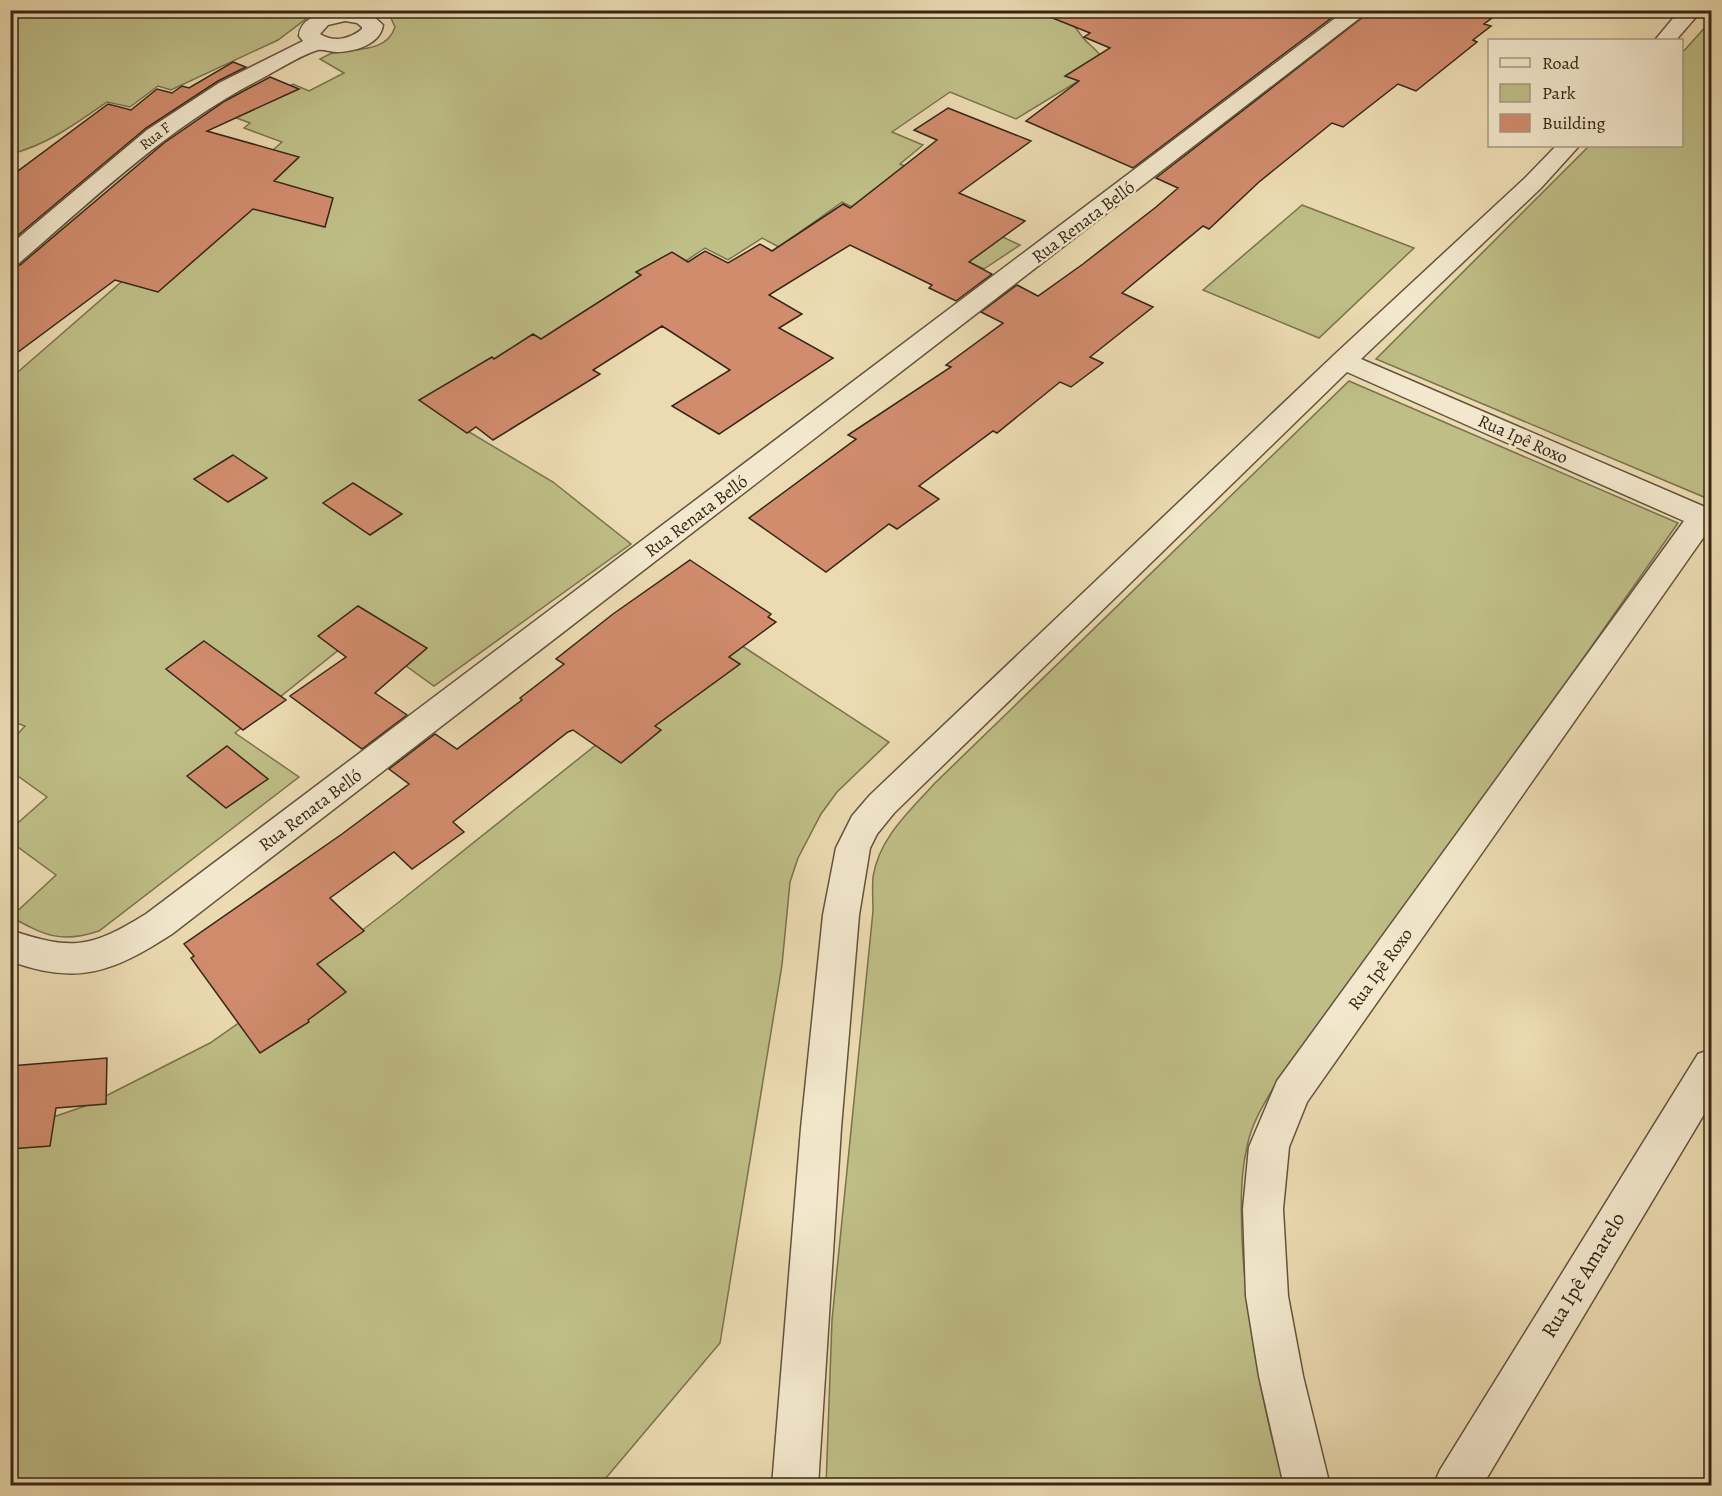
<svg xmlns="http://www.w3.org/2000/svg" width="1722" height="1496" font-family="Alegreya,serif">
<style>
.green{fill:#bfbe87;stroke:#7a724e;stroke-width:1.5}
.building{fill:#d18c6e;stroke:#352616;stroke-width:1.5}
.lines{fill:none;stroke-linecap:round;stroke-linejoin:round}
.minor-casing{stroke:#63533d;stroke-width:3}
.minor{fill:#f3e8cd;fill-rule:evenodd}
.labels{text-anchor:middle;stroke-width:5;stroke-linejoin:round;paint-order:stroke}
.far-street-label{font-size:15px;fill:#352616;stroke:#f3e8cd}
.street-label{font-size:18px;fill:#352616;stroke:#f3e8cd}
.near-street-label{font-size:21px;fill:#352616;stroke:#f3e8cd}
</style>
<rect width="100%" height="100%" fill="#ecdbb2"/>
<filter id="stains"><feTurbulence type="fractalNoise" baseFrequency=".00333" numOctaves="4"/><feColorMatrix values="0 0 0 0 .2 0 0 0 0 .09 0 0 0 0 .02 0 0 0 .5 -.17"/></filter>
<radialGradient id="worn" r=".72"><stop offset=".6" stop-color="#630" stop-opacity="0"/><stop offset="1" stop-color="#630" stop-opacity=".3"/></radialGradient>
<path class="green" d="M10,11l1,-1 312,1 -13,5 -32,24 -107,50 -13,-4 -28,21 -23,-5c-30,21 -60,43 -96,52z
M380,11h684c5,8 11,16 17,24 8,12 21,15 22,31l-87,53 -66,-27 -58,40 31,13 -23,19 32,14 -21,17 109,50 -36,24 -142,-67 -63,45 -17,-9 -34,22 -23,-12 -256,172 104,62 78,62 -197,142 -74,-53 -125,100 64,44 -200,154c-38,13 -55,4 -88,-14l45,-42 -45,-33v-13l36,-32 -36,-26v-30l14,-15 -15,-5 1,-343 271,-236 -38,-14 6,-5 -16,-6 59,-33 16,7 35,-18 -24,-14c4,-2 9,-5 13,-6 21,-5 54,0 62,-26l-5,-11z
M1711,16v484l-335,-141 213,-213h93v-93l26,-29z
M1302,205l112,43 -95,90 -116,-48z
M1349,381l329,142 -260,371 -143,191c-11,19 -24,39 -28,62 -7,30 -6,60 -5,91 4,85 20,166 42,247l-458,1 6,-166 41,-409c0,-11 -1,-23 0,-34 6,-39 36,-65 61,-93z
M730,638l159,104 -52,50 -16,22 -23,44 -8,24 -8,83 -62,378 -120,142h-589l-1,-353 78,-27 122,-62 53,-37 136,-104z"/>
<path class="building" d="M1040,10h302l-209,158 -107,-47 53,-40 -14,-5 45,-28 -26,-11 6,-4 -50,-20z
M1372,10h131l-19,14 7,2 -18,14 4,2 -61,49 -18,-7 -55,43 -11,-4 -73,59 -50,47 -6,-3 -81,67 31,14 -63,50 13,6 -32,24 -11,-5 -63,51 -4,-2 -74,55 20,13 -42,30 -8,-5 -63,48 -77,-54 107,-79 -8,-4 103,-68 -5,-2 57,-42 -22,-11 36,-27 21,11 45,-32 73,-57 22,-19 -22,-10z
M233,62l13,5 -28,14 -72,47 -136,114v-65l98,-73 23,6 26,-21 15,4 10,-7 7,2z
M270,77l29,12 -92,42 92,26 -25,24 59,17 -8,29 -72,-18 -95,83 -43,-12 -105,78v-91l10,-2 144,-122 61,-42z
M948,108l83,33 -72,52 66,28 -56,41 23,12 -36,27 -27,-13 3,-3 -82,-40 -81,50 33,19 -23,14 54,30 -114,76 -47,-28 58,-36 -68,-44 -69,44 7,4 -107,66 -17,-13 -9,6 -48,-33 73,-43 2,2 39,-25 8,5 100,-64 -5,-3 36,-20 16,10 17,-11 23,12 32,-19 12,7 71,-47 7,4 87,-68 -23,-10z
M233,455l34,23 -39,24 -34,-23z
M353,483l49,31 -32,21 -47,-32z
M690,560l81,54 -3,3 8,5 -47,35 11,7 -85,62 6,4 -40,33 -48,-33 -5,2 -115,90 11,10 -52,37 -18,-17 -64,46 34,33 -47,33 29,28 -38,28 1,2 -49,31 -69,-95 3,-2 -10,-12 158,-110 67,-50 -20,-15 46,-35 22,15 65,-49 -2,-2 44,-34 -8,-5 57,-45z
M358,606l69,42 -52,45 32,22 -45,34 -72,-53 56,-39 -28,-21z
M204,641l82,59 -43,30 -77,-61z
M227,746l41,33 -42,29 -39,-32z
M107,1058l-1,46 -50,4 -6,38 -40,3v-83z"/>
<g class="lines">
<g class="minor-casing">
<path id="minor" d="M337,10l33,3 13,12c-3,20 -29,27 -47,27 -6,0 -13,-3 -18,-2 -16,4 -45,23 -61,31 -89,46 -162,117 -238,182l-9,2v-20l137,-115 72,-47 84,-42 -4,-5c1,-19 23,-22 38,-26zM345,21l12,2 5,4v2c-12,10 -28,14 -42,5l8,-9z
M1346,10h24l-1198,924c-59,38 -94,52 -162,27v-31c62,21 81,18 136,-16z
M1680,10h22l-26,30h-21z
M1556,146h23l-38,42 -180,171 351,151v22l-4,-1 -401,571 -18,45 -6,62 5,87 15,80 27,110h-46l-25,-110 -13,-80 -3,-87 6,-62 28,-66 407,-560 -337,-149 -453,441 -17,21 -7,14 -11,67 -18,213 -23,358h-46l29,-358 22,-213 13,-67 16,-32 18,-21 464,-440 191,-177z
M1712,1049v52l-230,385h-49l7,-16 258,-416z"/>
</g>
<use href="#minor" class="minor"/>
</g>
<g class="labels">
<g class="far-street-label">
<text transform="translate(155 136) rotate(-38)" y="5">Rua F</text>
</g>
<g class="street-label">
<text transform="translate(1083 222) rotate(-37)" y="6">Rua Renata Belló</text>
<text transform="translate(1523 439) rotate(24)" y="6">Rua Ipê Roxo</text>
<text transform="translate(696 516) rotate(-37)" y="6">Rua Renata Belló</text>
<text transform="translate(310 810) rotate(-37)" y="6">Rua Renata Belló</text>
<text transform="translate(1380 969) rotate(-54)" y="6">Rua Ipê Roxo</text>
</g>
<g class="near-street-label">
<text transform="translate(1583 1275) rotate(-59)" y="7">Rua Ipê Amarelo</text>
</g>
</g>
<rect width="1722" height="1496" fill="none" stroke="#ecdbb2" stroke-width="36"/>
<rect x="12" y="12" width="1698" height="1472" fill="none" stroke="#352616" stroke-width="3"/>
<rect x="18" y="18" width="1686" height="1460" fill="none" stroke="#352616" stroke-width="1.5"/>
<rect x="1488" y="39" width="195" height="108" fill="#f3e8cd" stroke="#a79a84" stroke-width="1.5"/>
<rect x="1500" y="58" width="30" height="9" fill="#f3e8cd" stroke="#a79a84" stroke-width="1.5"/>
<text x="1542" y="69" font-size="18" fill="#352616">Road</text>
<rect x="1500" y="84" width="30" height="18" fill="#bfbe87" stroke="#a79a84" stroke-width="1.5"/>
<text x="1542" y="99" font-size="18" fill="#352616">Park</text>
<rect x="1500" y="114" width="30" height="18" fill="#d18c6e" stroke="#a79a84" stroke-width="1.5"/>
<text x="1542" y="129" font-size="18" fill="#352616">Building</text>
<rect width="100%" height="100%" filter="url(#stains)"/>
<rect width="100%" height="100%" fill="url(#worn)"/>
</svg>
